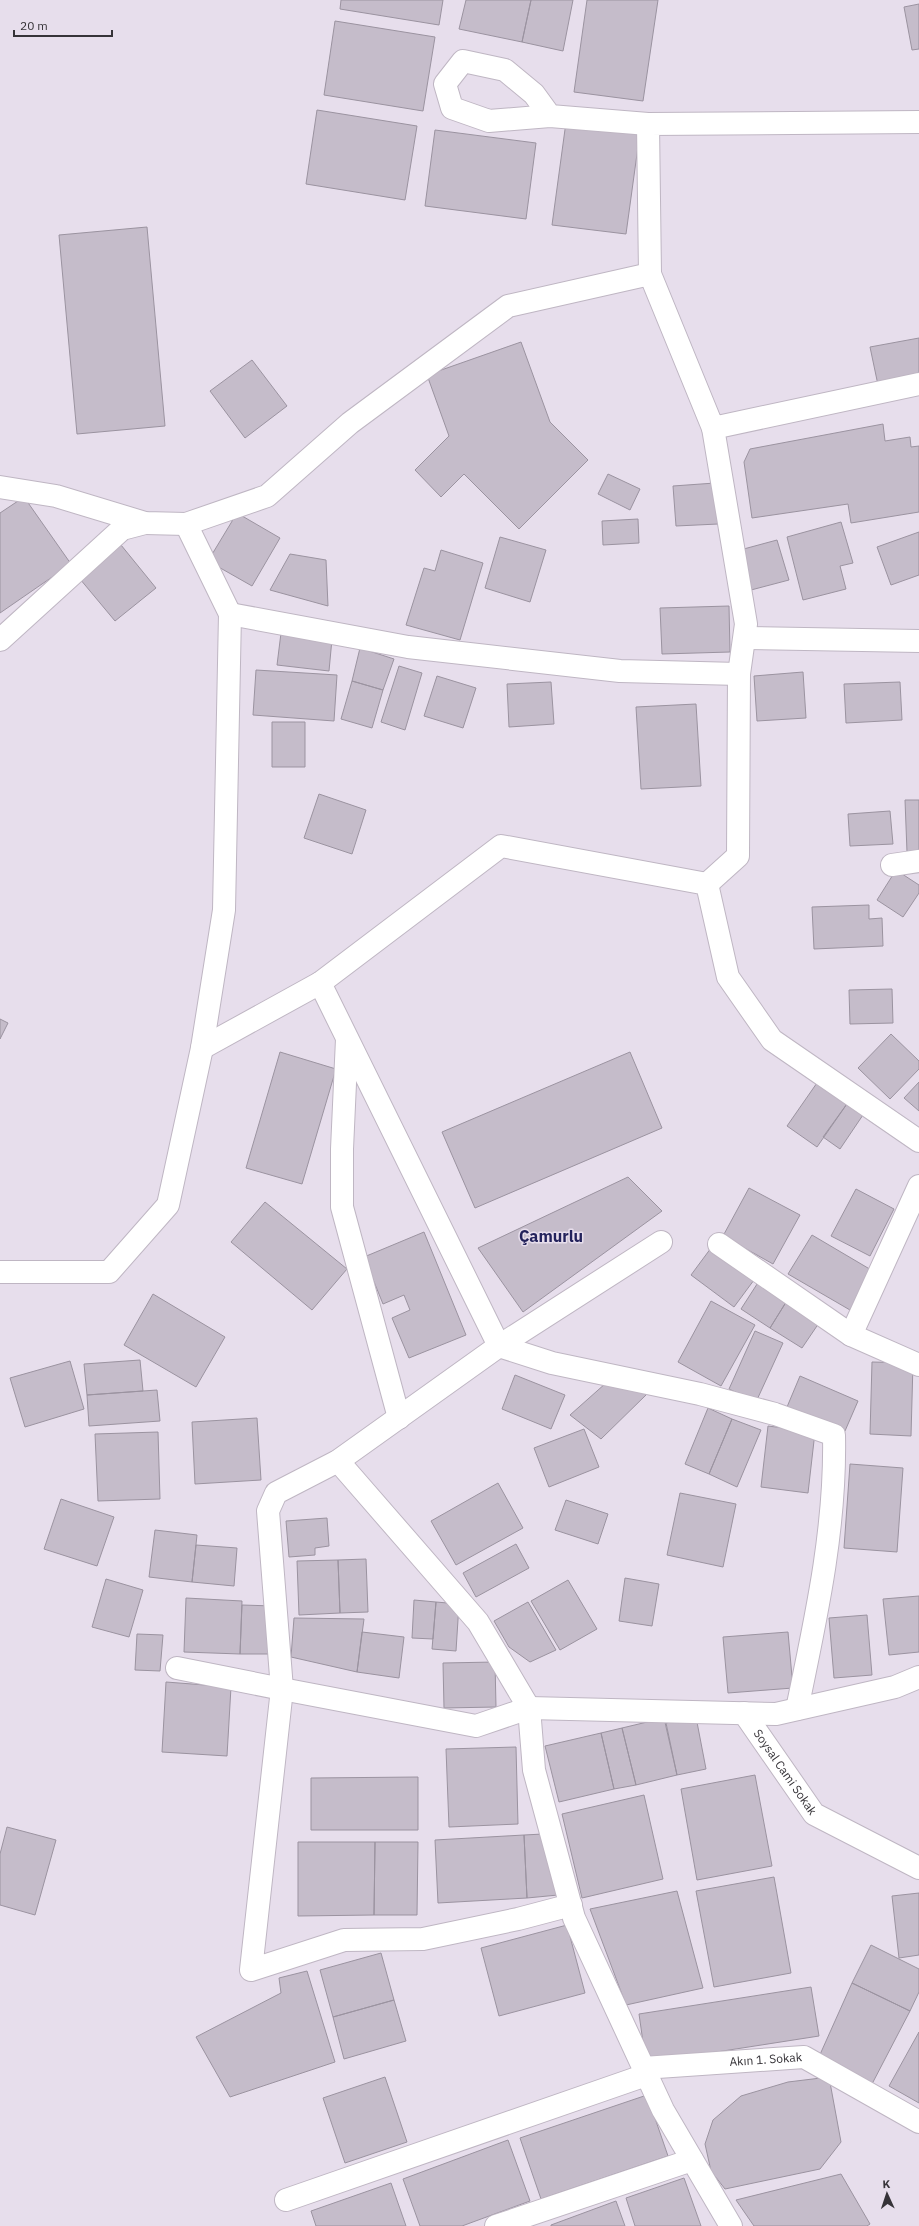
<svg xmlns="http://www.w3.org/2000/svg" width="919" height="2226" font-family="'IBM Plex Sans',sans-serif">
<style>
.building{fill:#c5bcca;stroke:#9b93a0}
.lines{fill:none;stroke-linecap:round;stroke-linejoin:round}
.minor-casing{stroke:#bfb6c3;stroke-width:24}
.minor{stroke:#fff;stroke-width:22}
.labels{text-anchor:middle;stroke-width:3;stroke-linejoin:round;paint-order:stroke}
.street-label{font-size:12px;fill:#363338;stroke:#e7deec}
.district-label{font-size:16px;font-weight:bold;fill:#23225b;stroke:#e7deec}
</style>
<rect width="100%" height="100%" fill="#e7deec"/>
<path class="building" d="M341,0h102l-4,25 -99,-16z
M466,0h65l-9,42 -63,-13z
M531,0h42l-10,51 -41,-9z
M587,0h71l-15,101 -69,-9z
M919,4v45l-7,1 -8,-43z
M335,21l100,16 -12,74 -99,-16z
M317,110l100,16 -12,74 -99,-16z
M566,122l74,10 -14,102 -74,-9z
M435,130l101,13 -10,76 -101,-13z
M147,227l18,199 -88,8 -18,-199z
M919,338v38l-41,9 -8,-38z
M521,342l29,80 38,38 -69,69 -55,-55 -23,23 -26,-27 34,-34 -22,-61z
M252,360l35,46 -42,32 -35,-47z
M883,424l2,17 25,-4 1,10 8,-1v66l-68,11 -3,-19 -96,14 -8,-56 6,-13z
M608,474l32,15 -10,21 -32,-16z
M715,483l3,41 -42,2 -3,-40z
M24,497l47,67 -71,49v-100z
M237,513l43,25 -28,48 -44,-25z
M638,519l1,24 -36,2 -1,-24z
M841,522l12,41 -13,3 6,23 -43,11 -16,-63z
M919,532v43l-28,10 -14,-38z
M500,537l46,13 -16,52 -45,-14z
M777,540l12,40 -38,10 -11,-40z
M121,545l35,43 -41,33 -35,-42z
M441,550l42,13 -23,77 -54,-15 18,-57 11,3z
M290,554l36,6 2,46 -58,-16z
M729,606l1,46 -68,2 -2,-46z
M281,633l51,6 -3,32 -52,-6z
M360,648l34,11 -11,31 -31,-9z
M399,666l23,7 -17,57 -24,-8z
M256,670l81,5 -3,46 -81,-6z
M803,672l3,46 -49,3 -3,-45z
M437,676l39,12 -13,40 -39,-12z
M352,681l31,9 -11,38 -31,-9z
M551,682l3,42 -45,3 -2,-43z
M900,682l2,38 -56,3 -2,-39z
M696,704l5,82 -60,3 -5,-82z
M272,722h33v45h-33z
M319,794l47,16 -14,44 -48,-16z
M905,800h14v51l-12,1z
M890,811l3,33 -43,2 -2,-32z
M896,870l23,15v8l-16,24 -26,-17z
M869,905v14l13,-1 1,28 -69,3 -2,-42z
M892,989l1,34 -43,1 -1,-34z
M0,1019l8,4 -8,16z
M891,1034l28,27v8l-29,30 -32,-31z
M280,1052l56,17 -34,115 -56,-16z
M630,1052l32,76 -187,80 -33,-76z
M819,1080l30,21 -32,46 -30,-21z
M919,1082v29l-15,-13z
M849,1101l16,11 -25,37 -17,-12z
M628,1177l34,34 -139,101 -45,-64z
M749,1188l51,27 -27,49 -50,-28z
M856,1189l38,20 -24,47 -39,-20z
M265,1202l82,67 -35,41 -81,-68z
M424,1232l42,103 -57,23 -17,-40 18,-8 -6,-15 -21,9 -19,-47z
M812,1235l61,36 -23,39 -62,-36z
M711,1248l43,32 -20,27 -43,-32z
M759,1281l29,18 -18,29 -29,-19z
M153,1294l72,43 -29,50 -72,-42z
M788,1299l33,21 -19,28 -32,-20z
M711,1301l44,24 -34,61 -43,-24z
M755,1331l28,12 -27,59 -27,-13z
M140,1360l3,31 -56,4 -3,-31z
M70,1361l14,48 -59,18 -15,-49z
M872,1362l41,1 -2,73 -41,-2z
M515,1375l50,20 -14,34 -49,-20z
M800,1376l58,25 -13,30 -58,-24z
M606,1383l41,11 -46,45 -31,-24z
M157,1390l3,31 -71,5 -2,-31z
M708,1408l24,11 -23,55 -24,-10z
M257,1418l4,62 -66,4 -3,-62z
M732,1419l29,11 -24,57 -28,-13z
M768,1426l47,6 -7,61 -47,-6z
M584,1429l15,38 -50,20 -15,-39z
M158,1432l2,67 -62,2 -3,-67z
M850,1464l53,4 -6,84 -53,-4z
M498,1483l25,45 -67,37 -25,-44z
M680,1493l56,11 -13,63 -56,-12z
M61,1499l53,18 -17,49 -53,-17z
M566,1500l42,14 -10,30 -43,-14z
M327,1518l2,28 -14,2v7l-26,2 -3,-36z
M155,1530l42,5 -5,47 -43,-5z
M516,1544l13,24 -53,29 -13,-24z
M196,1545l41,3 -3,38 -42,-4z
M366,1559l2,53 -28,1 -2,-53z
M338,1560l2,53 -41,2 -2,-54z
M625,1578l34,6 -7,42 -33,-5z
M106,1579l37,11 -14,47 -37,-10z
M568,1580l29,49 -37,21 -29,-49z
M919,1596v56l-30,3 -6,-56z
M186,1598l56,3 -2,53 -56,-2z
M414,1600l22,2 -3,37 -21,-1z
M436,1602l23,2 -3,47 -24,-2z
M528,1602l28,48 -26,12 -21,-15 -15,-26z
M242,1605l31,1 -1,48h-32z
M867,1615l5,60 -38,3 -5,-60z
M294,1618l70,1 -7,53 -66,-15z
M362,1632l42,5 -5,41 -42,-6z
M788,1632l5,56 -65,5 -5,-56z
M137,1634l26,1 -3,36 -25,-1z
M495,1662l1,45 -52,1 -1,-45z
M166,1682l65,5 -4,69 -65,-4z
M696,1717l10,52 -29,6 -11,-52z
M664,1718l13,57 -41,10 -14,-57z
M622,1728l14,57 -22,4 -13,-56z
M601,1733l13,56 -55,13 -14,-56z
M516,1747l2,77 -69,3 -3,-78z
M755,1775l17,91 -75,14 -16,-91z
M418,1777v53h-107v-52z
M644,1795l19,84 -81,19 -20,-84z
M7,1827l49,13 -21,75 -35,-10v-51z
M543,1834l15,61 -31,3 -3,-63z
M524,1835l3,63 -89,5 -3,-63z
M298,1842h77l-1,73 -76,1z
M375,1842h43l-1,73h-43z
M774,1877l17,96 -77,14 -18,-96z
M677,1891l26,97 -77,17 -36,-96z
M919,1893v62l-20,3 -7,-62z
M567,1925l18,68 -86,23 -18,-68z
M871,1945l48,24v23l-9,19 -58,-28z
M381,1953l13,47 -61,17 -13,-47z
M307,1971l28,91 -105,35 -34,-60 85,-44 -2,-15z
M852,1983l58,28 -38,73 -54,-25z
M811,1987l8,49 -173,27 -7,-49z
M394,2000l12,41 -62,18 -11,-42z
M919,2032v71l-30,-17z
M385,2077l22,65 -62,21 -22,-65z
M829,2077l12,65 -21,27 -95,20 -14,-18 -6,-27 8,-24 28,-24 47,-14z
M647,2095l21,61 -127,43 -21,-61z
M508,2140l22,61 -68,25h-42l-17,-47z
M841,2174l29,50 -3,2h-113l-18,-26z
M684,2178l17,48h-66l-9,-28z
M391,2183l15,43h-90l-5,-15z
M616,2201l9,25h-74v-1z"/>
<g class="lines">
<g class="minor-casing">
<g id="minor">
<path d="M550,116l-16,-22 -29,-24 -42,-9 -18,23 7,24 37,13 61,-5 98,8"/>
<path d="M919,122l-271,2 2,150 63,154 206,-44"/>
<path d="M0,487l56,9 89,27 41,1"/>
<path d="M230,614l178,33 212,24 119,3"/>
<path d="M745,638l174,3"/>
<path d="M0,640l122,-111 23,-6"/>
<path d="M892,865l27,-4"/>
<path d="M707,884l31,-28 1,-182 7,-50 -33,-196"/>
<path d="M320,983l181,-137 206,38 21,93 44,63 147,101"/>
<path d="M347,1039l-5,110v58l57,211"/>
<path d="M919,1186l-68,149 68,30"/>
<path d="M719,1244l132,91"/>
<path d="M0,1272h109l59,-67 34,-157 22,-138 6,-296 -44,-90 81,-28 83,-73 158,-117 142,-32"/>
<path d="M499,1346l53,17 148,31 75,20 59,21c2,93 -18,183 -37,274"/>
<path d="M499,1346l162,-104"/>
<path d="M338,1461l140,161 51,86 5,62 40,148 89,192 68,116"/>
<path d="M177,1668l105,21 -14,-178 8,-18 62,-32 161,-115 -179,-363 -118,65"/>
<path id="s1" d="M744,1713l70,101 105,54"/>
<path d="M571,1905l-53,14 -95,20 -79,1 -93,30 31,-281 194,37 53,-18 247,6 119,-27 24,-10"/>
<path id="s2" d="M643,2068l161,-11 115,65"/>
<path d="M286,2200l360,-125"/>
<path d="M496,2226l196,-66"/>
</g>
</g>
<use href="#minor" class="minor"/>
</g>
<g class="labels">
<g class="street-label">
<text dy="4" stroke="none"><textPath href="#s1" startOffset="72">Soysal Cami Sokak</textPath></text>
<text dy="4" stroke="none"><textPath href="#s2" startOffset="123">Akın 1. Sokak</textPath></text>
</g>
<g class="district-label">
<text x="551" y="1242">Çamurlu</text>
</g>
</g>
<g transform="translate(887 2194) rotate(357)" stroke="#e7deec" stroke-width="3" paint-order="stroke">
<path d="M0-3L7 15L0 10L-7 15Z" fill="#363338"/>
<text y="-6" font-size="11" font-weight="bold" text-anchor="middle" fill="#363338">K</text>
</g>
<path d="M14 30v6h98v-6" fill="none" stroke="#363338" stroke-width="2"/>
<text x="20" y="30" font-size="12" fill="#363338" stroke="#e7deec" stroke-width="3" paint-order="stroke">20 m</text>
</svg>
